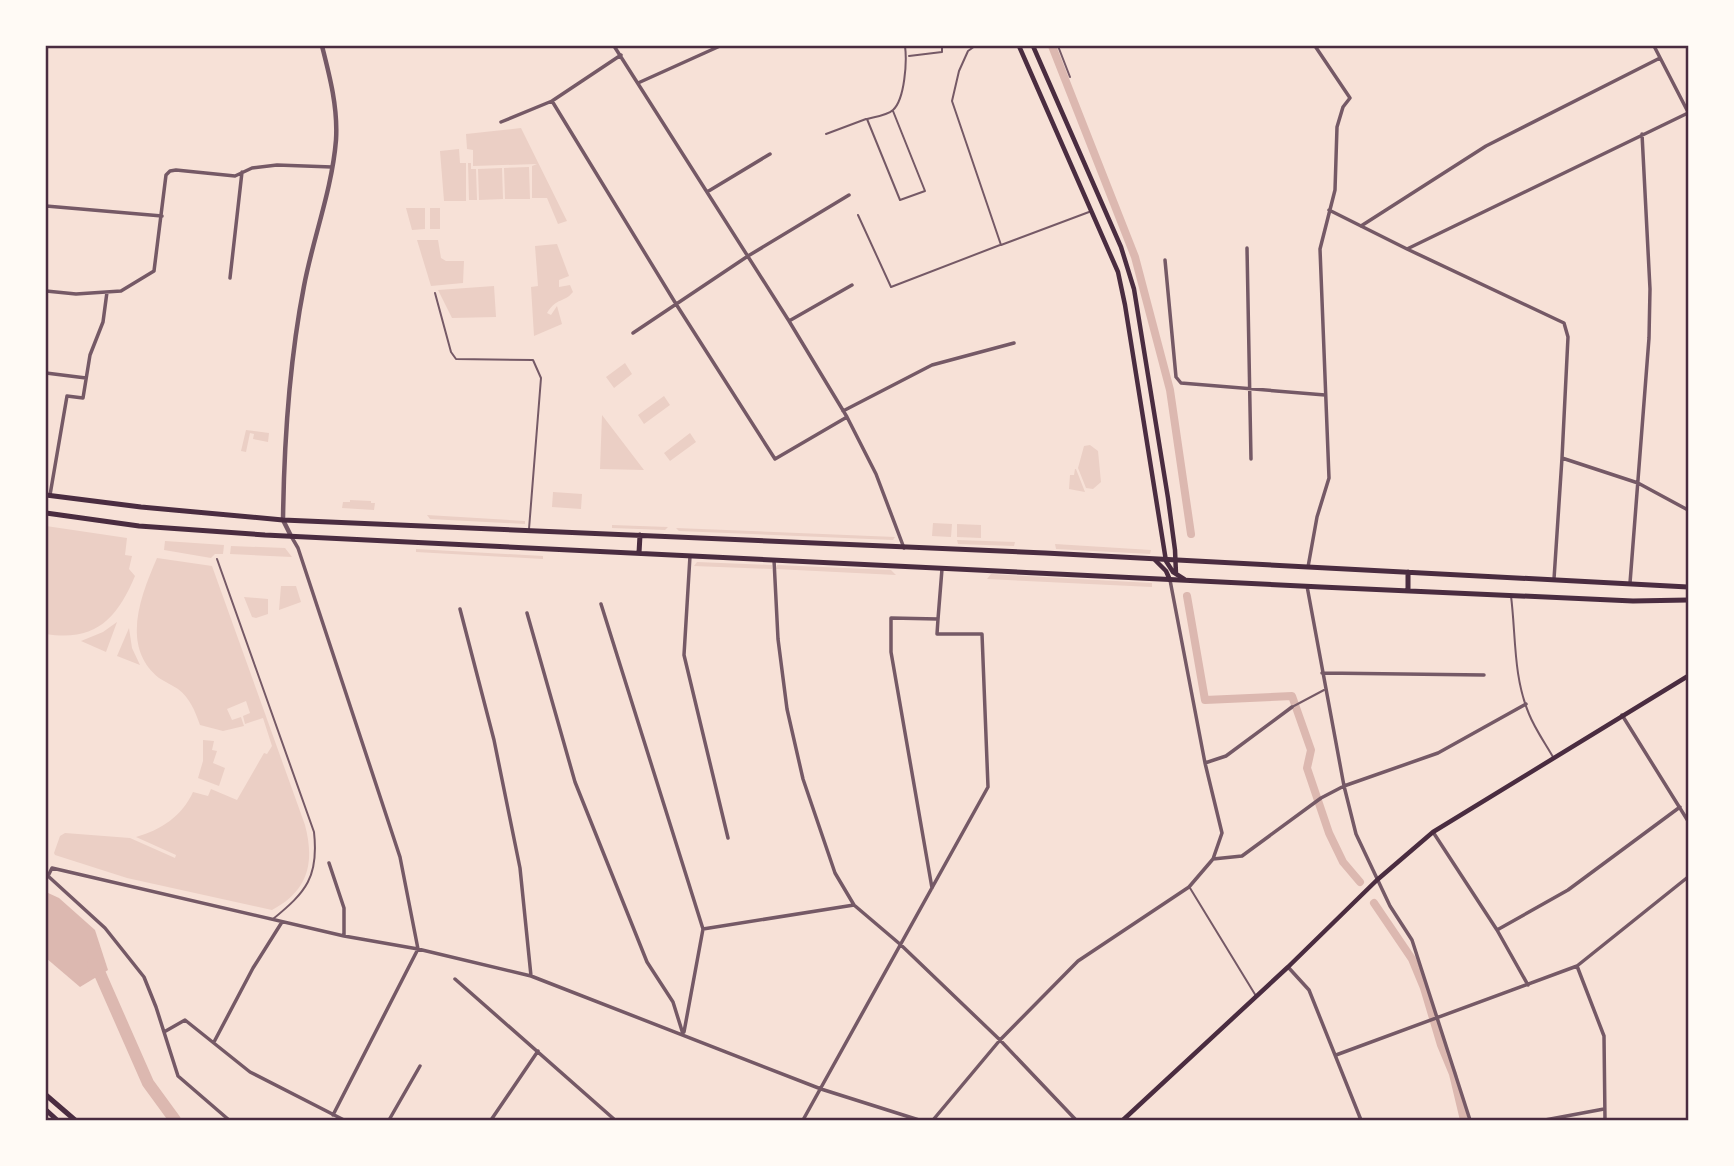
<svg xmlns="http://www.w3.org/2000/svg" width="1734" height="1166" font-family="Ubuntu,sans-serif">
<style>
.green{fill:#ebcfc5}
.water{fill:#dcb8b0}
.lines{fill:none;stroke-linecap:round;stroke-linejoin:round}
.canal{stroke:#dcb8b0;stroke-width:8}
.river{stroke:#dcb8b0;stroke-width:12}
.service{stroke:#755966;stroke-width:2}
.minor{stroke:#755966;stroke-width:3.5}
.tertiary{stroke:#755966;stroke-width:4.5}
.secondary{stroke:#4a2c40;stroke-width:4.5}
.primary{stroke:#4a2c40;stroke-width:5}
.neatline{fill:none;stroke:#4a2c40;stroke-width:2.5}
</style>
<rect width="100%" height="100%" fill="#f7e1d7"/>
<path class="green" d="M521,128l46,93 -9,3 -11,-26h-15v-32l5,-2 -64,2v-16l-6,-1 -1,-15z
M459,149l1,14h6v38h-22l-4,-50z
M468,163h3v6h5l1,31h-8z
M529,167l1,32h-25l-1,-31z
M502,168l1,31 -24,1 -1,-31z
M406,208h19v21l-13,1z
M430,208h10v21h-10z
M417,240h21l3,18 5,3h18l-1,22 -32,3z
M557,244l12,32 -10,4v7l11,-2 3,7c-9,11 -16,5 -26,21l4,2 6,-9 5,18 -28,12 -3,-49 7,-1 -3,-40z
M494,286l2,31 -44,1 -14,-28z
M625,363l7,11 -18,14 -8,-11z
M664,396l6,9 -26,19 -6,-9z
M602,415l42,55 -44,-1z
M246,430l23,3 -1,9 -15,-3 1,-5 -4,-1 -4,19 -5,-1z
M690,433l6,9 -26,19 -6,-8z
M1090,445l8,6 3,31 -8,7 -7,-1 -8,-20 6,-22z
M1075,469h1l9,23 -16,-3 1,-14h4z
M553,492l29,2 -1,15 -29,-2z
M350,500l21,1v2h4l-1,7 -32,-2 1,-6h7z
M427,515l98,6v3l-95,-5z
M933,523l19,1 -1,13 -19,-1z
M957,524l24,1v13l-24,-1z
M612,525l56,2 -3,3 -53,-2z
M46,526l81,12 -2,17 7,1 -3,13 6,7c-18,43 -40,66 -89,58z
M676,528l219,9 -2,3 -214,-9z
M957,540l58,2 -1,4 -56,-2z
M165,541l59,4 -1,9h-8l-4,4 -47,-8z
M1055,544l96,6 -1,4 -94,-5z
M231,546l54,2 7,9 -62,-3z
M416,549l127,7v3l-127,-7z
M157,558l55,8 93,259c10,38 3,66 -33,85l-145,-32 -72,-23 -1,-2 6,-17 5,-3 65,5 45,20 1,-3 -40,-18c25,-7 46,-21 57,-45l15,4 3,-7 26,11 27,-47 3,1 5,-8 -9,-28 -18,6 -2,-8 7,-3 -4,-12 -19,8 5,11 9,-3 3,9 -21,5 -23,-6c-5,-14 -10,-27 -22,-36 -6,-4 -13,-7 -19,-11 -39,-31 -18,-83 -2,-120z
M697,562l75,3v4l-78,-3z
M777,565l114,5 5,5 -120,-6z
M991,574l161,9v4l-165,-8z
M281,586h15l5,16 -22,8z
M244,597l24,2v15l-12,4 -4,-1z
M117,622l-11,30 -25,-11 22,-9z
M129,628l3,20 8,17 -23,-9z
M203,740l11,1 -2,9 5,1 -4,12 12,5 -6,18 -21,-8 5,-17z"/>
<path class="water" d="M46,892l13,6 36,32 13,40 -28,17 -34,-29z"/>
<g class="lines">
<path class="canal" d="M1052,46l83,211 35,133 21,144
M1187,596l18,104 87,-4 19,54 -4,18 22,65 14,29 17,20
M1374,903l38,56 12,29 17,57 12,29 11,46"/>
<path class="river" d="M93,964l4,3 51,116 27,37"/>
<path class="service" d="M975,46l-7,5 -9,20 -7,30 49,144 88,-33
M1058,46l12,31
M909,56l33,-4v-6
M893,111l32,80 -25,9 -33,-81c8,-2 21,-4 26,-9 12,-11 14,-49 12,-64
M826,134l40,-15
M858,215l33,72 109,-42
M435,293l16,59 5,7 77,1 8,18 -12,151
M217,559l97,273c5,45 -8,60 -41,87
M1511,596c5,39 2,80 18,118 6,15 16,29 24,43
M1292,707l32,-17
M1190,888l66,108"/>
<path class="minor" d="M614,46l175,275 58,96 29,57 28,74
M1654,46l34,66
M638,83l82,-37
M552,101l124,203 99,155 72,-42
M501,122l51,-21 69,-46
M707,192l63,-38
M46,206l116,10
M1329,210l78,39 281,-136
M1361,226l125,-80 174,-88
M1247,248l4,211
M1407,249l157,74 4,14 -6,121 76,25 50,27
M1165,260l11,117 5,6 144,12
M230,278l12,-106
M46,291l30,3 45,-3 33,-20 12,-96 4,-4 6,-1 59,6 17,-8 25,-3 55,2
M789,321l63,-36
M633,333l115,-77 101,-61
M46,373l40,5
M843,411l89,-46 82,-22
M50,495l17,-99 16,2 7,-43 13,-33 4,-30
M291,536l7,12 102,309 18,92 -85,166
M690,556l-6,99 44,183
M774,560l4,79 9,70 16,70 32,94 19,32 47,40 99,95 76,80
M1308,567l9,-50 12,-39 -9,-229 15,-59 2,-63 6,-20 7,-9 -35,-52
M1554,579l8,-121
M1630,583l19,-245 1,-49 -8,-155
M1307,586l37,200 12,48 34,72 22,34 58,180
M601,604l102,325 -19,103
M460,609l34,131 26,128 11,108
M527,613l48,169 72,180 26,40 10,32
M1322,673l162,2
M1622,715l66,106
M1205,763l21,-7 66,-49
M1433,832l64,98 31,55
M1213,859l29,-3 79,-58 23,-12 94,-33 88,-49
M329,863l15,45v28
M932,888l-41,-236v-34l47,1 4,-50
M703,929l151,-24
M1497,930l71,-40 112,-83
M1577,966l27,70 1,84
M1288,967l21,23 52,130
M455,979l160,141
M164,1032l21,-12 65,52 94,48
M214,1042l39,-74 29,-46
M1336,1055l241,-89 111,-89
M229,1120l-51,-44 -22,-69 -12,-30 -39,-49 -57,-52 4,-8 292,68 74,13 113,27 290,113 98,31
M389,1120l31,-54
M491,1120l47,-69
M803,1120l185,-333 -6,-153h-45l1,-15
M933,1120l67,-80 78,-79 111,-74 24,-28 9,-26 -17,-70 -35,-183
M1545,1120l59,-11"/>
<path class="tertiary" d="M291,536l-8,-16c1,-78 6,-157 21,-234 9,-48 28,-96 32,-146 2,-32 -6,-63 -14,-94"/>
<path class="secondary" d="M1019,46l99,226 7,33 41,256 7,11 11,7
M1033,46l88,201 13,42 34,209 7,52 1,24
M1157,560h-2l11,11 4,9
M1123,1120l165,-153 89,-87 56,-48 255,-156"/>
<path class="primary" d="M46,495l95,12 142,13 762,33 643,34
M46,513l93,13 126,9 1056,52 312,14 55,-1
M639,553l1,-18
M1408,591v-19
M46,1095l29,25
M46,1110l11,10"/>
</g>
<rect width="1734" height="1166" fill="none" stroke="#fffaf5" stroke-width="94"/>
<rect x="47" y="47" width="1640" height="1072" class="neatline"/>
</svg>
